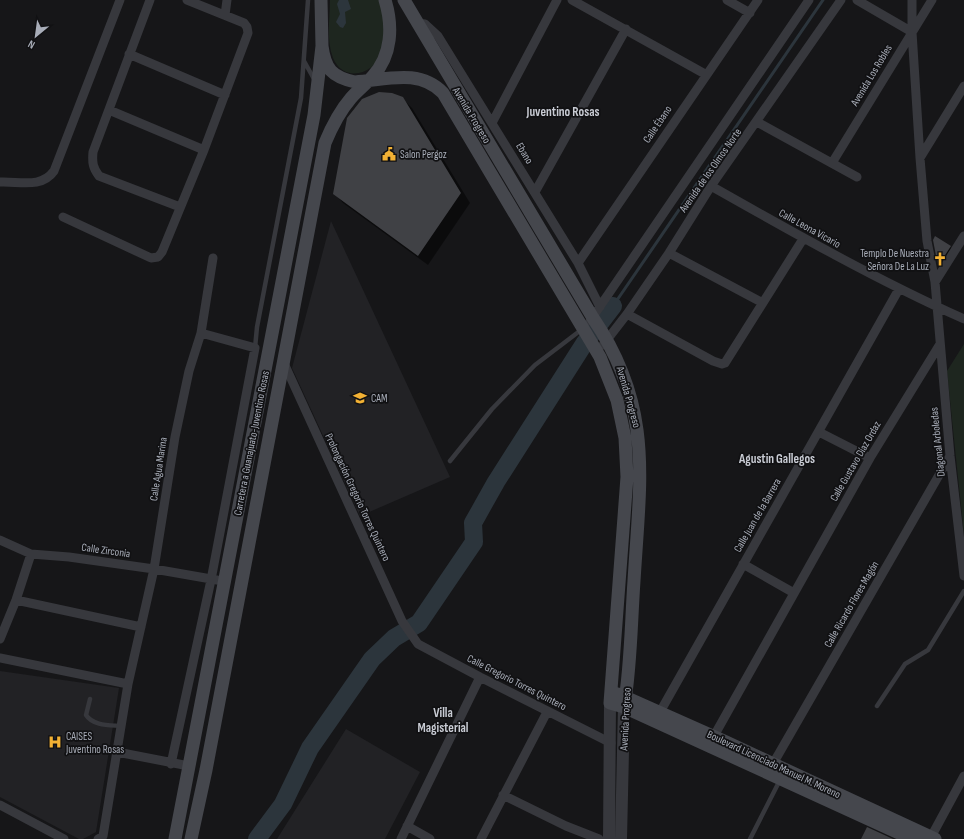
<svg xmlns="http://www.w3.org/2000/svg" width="964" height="839" font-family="'Sofia Sans Condensed',sans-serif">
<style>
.built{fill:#222225}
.green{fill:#1e261f}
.water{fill:#2c353c}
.shadow{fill:#0007}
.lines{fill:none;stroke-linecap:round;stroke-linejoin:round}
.stream{stroke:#2c353c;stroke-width:3}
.river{stroke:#2c353c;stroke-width:18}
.building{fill:#404145}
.service{stroke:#37383d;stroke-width:4.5}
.minor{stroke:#37383d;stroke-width:9}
.tertiary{stroke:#37383d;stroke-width:12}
.secondary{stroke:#45474d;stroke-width:13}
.labels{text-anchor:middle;stroke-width:3.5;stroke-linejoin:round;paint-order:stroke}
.street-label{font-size:11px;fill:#a8adb8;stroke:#111113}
.poi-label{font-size:11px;fill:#a8adb8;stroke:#111113;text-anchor:start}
.quarter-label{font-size:13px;font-weight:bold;fill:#c9ccd4;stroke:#111113}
</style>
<rect width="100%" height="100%" fill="#161618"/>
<path class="built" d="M331,221l119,256 -90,39 -68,-148z
M0,671l119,17 -23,144 -13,7h-4l-79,-42z
M346,729l74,43 -35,67h-108z"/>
<path class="green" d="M330,0h50c3,16 7,36 2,52 -7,22 -38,32 -49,6 -7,-18 -3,-39 -3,-58z
M964,344v191l-17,-164z"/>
<path class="water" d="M339,0h9l3,9 -6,3 1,11 -3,5 -3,-1 -4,-5 4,-8 -3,-10z"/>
<path class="shadow" d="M402,98l10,10 58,95 -42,62 -85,-62 -9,-10 14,-75 6,-9 8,-9z
M934,240l16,7 4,4 -11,18 -4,-3z"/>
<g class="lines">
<path class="stream" d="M613,306l210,-306"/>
<path class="river" d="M257,839l26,-35 27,-56 62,-89 22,-21 25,-15 55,-81 -1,-19 23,-41 88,-138 29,-38"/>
</g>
<path class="building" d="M379,92l13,1 11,4 58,96 -43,63 -85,-62 14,-76 15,-19z
M935,236l16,10 -13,20 -5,-26z
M867,827l26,12h-32z"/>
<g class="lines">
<path class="service" d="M304,61l10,18
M255,348l2,-21 44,-229 7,-98
M450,461l42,-52 43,-44 46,-35
M90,699l-4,16c7,11 24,10 35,11
M877,706l28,-42 23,-14 36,-59
M750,839l30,-59"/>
<path class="minor" d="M150,0l-57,152c-1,11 0,16 6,24l81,31
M572,0l133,74
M727,0l23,13
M857,0l55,32
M912,0v32l8,126 7,83 8,41 15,174 14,120
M225,15l2,-15
M418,23l7,1 13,12 140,227 22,44
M129,54l96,41
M109,110l95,40
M757,122l100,55
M492,123l65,-123
M920,158l44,-72
M832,163l100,-163
M0,182c19,-1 41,7 54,-11l66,-171
M711,186c83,47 166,94 253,133
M535,192l91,-163
M63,217l88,41 7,-1 4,-5 42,-102 44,-117 -1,-6 -3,-4 -57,-23
M669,253l94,50
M578,263l180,-263
M935,282l29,-46
M627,314l86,47 9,3 3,-1 78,-124
M590,321l219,-321
M603,345l24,-31 42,-61 42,-67 130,-186
M283,361l119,260 16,23 62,33 131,66
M819,432l51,26
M0,540l31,14 38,3 85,12 63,11
M743,564l51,29
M16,600l125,27
M0,639l16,-39 15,-46
M0,658l128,26
M660,712l239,-423
M714,736l156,-278 70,-114
M117,752l72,14
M171,764l40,-184 44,-232 -54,-15
M770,769l180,-313
M503,795l63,31 33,13
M0,805l64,34
M407,826l23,13
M98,839l5,-3 25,-152 26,-115 21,-132 14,-66 12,-38 12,-75
M401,839l79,-162
M481,839l66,-127
M930,839l34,-63"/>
<path class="tertiary" d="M609,839l1,-136
M621,839l3,-132"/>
<path class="secondary" d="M404,0l189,318c61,90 47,161 41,263 -3,42 -3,85 -10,126
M322,46c3,23 10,31 33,36 31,-2 64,-14 88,11l157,264 17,43 8,38 2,39 -17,226 14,4 288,132
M618,694l108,48 209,97
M175,839l139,-724 8,-69 -1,-46
M191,839l15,-69 119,-627c7,-17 14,-31 26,-45 7,-8 15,-14 22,-22 19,-21 20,-50 12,-76"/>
</g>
<defs>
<g id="civic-bare" transform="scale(1.08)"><path d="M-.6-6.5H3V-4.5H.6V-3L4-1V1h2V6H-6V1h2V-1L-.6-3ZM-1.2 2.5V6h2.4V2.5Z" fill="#f2b134" stroke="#111113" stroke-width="2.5" paint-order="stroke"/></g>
<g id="church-bare" transform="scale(1.08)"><path d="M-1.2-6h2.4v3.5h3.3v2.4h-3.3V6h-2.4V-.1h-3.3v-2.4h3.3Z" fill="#f2b134" stroke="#111113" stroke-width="2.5" paint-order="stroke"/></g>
<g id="school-bare" transform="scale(1.08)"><path d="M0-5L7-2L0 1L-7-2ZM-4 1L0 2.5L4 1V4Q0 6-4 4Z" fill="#f2b134" stroke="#111113" stroke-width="2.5" paint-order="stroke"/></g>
<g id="hospital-bare" transform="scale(1.08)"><path d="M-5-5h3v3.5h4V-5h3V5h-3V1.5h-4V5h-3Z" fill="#f2b134" stroke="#111113" stroke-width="2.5" paint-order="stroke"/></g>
</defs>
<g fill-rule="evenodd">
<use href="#civic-bare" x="389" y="154"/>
<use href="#church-bare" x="940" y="259"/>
<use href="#school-bare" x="360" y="398"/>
<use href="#hospital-bare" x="55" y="742"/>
</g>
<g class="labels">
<g class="street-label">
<text transform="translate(871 75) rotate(-59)" y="4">Avenida Los Robles</text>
<text transform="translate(472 115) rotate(59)" y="4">Avenida Progreso</text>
<text transform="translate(657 124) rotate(-56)" y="4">Calle Ébano</text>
<text transform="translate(525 153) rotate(59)" y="4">Ebano</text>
<text transform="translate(710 170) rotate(-55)" y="4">Avenida de los Olmos Norte</text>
<text transform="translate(810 228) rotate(29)" y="4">Calle Leona Vicario</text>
<text transform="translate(629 397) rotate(74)" y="4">Avenida Progreso</text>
<text transform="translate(937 442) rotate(-96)" y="4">Diagonal Arboledas</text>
<text transform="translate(251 443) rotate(-79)" y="4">Carretera a Guanajuato-Juventino Rosas</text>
<text transform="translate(855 461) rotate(-60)" y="4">Calle Gustavo Díaz Ordaz</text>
<text transform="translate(158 469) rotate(-81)" y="4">Calle Agua Marina</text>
<text transform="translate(358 497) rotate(65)" y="4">Prolongación Gregorio Torres Quintero</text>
<text transform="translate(757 515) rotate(-60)" y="4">Calle Juan de la Barrera</text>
<text transform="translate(106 550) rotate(8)" y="4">Calle Zirconia</text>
<text transform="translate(851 604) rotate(-60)" y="4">Calle Ricardo Flores Magón</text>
<text transform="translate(517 682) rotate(27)" y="4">Calle Gregorio Torres Quintero</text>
<text transform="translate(625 719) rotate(-87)" y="4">Avenida Progreso</text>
<text transform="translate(774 764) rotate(25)" y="4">Boulevard Licenciado Manuel M. Moreno</text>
</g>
<g class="poi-label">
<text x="400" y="158">Salon Pergoz</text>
<text x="929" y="257" text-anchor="end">Templo De Nuestra<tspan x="929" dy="13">Señora De La Luz</tspan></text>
<text x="371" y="402">CAM</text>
<text x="66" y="740">CAISES<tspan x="66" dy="13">Juventino Rosas</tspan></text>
</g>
<g class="quarter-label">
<text x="563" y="116">Juventino Rosas</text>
<text x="777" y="463">Agustin Gallegos</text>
<text x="443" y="717">Villa<tspan x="443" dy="15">Magisterial</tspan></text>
</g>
</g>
<g transform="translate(36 36) rotate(209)" stroke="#111113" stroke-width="3" paint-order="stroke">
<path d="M0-3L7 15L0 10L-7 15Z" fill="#a8adb8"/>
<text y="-6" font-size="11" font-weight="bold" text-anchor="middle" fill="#a8adb8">N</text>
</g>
</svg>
